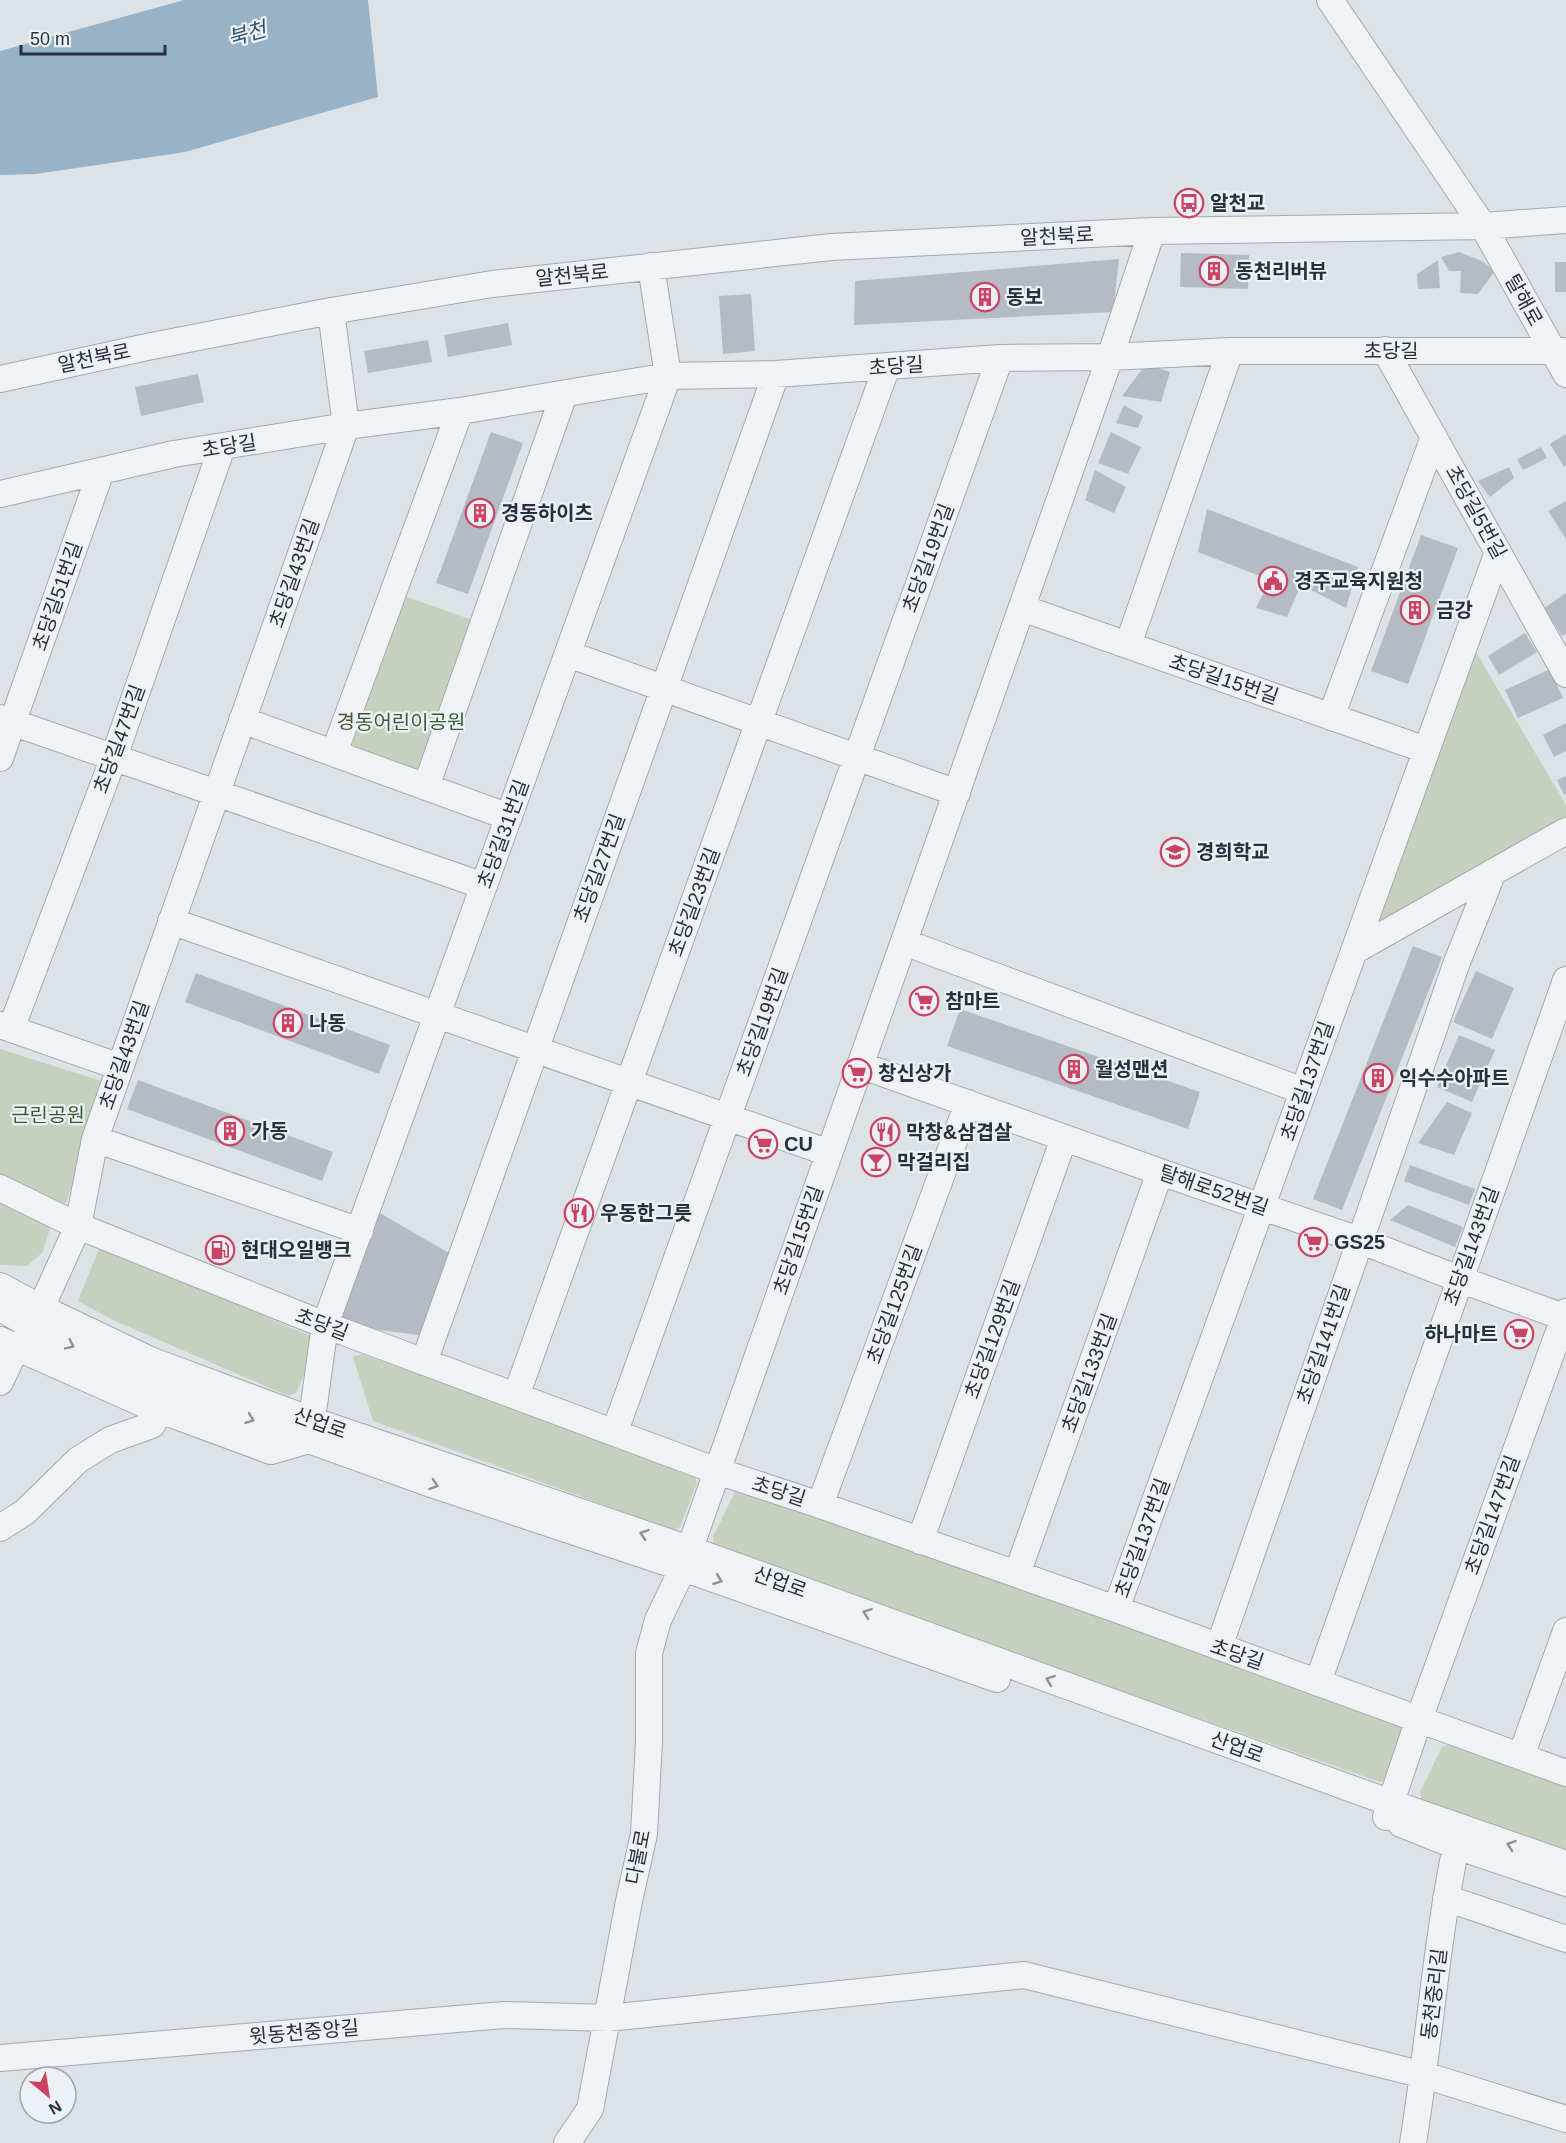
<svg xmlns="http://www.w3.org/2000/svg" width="1566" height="2143" font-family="Helvetica,'Noto Sans KR',sans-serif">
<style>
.green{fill:#c5d1be}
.water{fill:#98b3c7}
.building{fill:#b4bbc3}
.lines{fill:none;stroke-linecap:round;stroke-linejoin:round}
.minor-casing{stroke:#a3a9b1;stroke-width:28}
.minor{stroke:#f0f2f5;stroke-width:26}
.oneway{stroke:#8c9299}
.labels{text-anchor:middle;stroke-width:4.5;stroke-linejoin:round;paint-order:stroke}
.poi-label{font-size:20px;font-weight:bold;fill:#27313d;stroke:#ecf1f5;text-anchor:start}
.street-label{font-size:20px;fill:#27313d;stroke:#ecf1f5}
.park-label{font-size:20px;fill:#3e5934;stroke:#ecf1f5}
.water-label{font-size:21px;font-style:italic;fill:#315370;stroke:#ecf1f5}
</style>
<rect width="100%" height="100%" fill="#dde2e7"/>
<path class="green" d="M404,596l77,27 -56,153 -77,-29z
M1470,642l96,163v21l-192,104z
M0,1049l111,35 -50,131 -61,-40z
M0,1194l51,31 -8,27 -16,14 -27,-1z
M107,1248l203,88 5,14 -19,43 -8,3 -175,-76 -35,-19 20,-50z
M361,1354l331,115 5,14 -17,44 -7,3 -300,-109 -20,-64z
M744,1489l656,232 5,14 -17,44 -8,3 -665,-234 -2,-11 22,-45z
M1451,1744l115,40v68l-144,-49 -2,-11 22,-45z"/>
<path class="water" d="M184,0h184l10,97 -193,55 -149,22 -36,1v-124z"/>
<path class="building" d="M1459,252l23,9 13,10 -17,23 -18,-1 1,-22h-12l-8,-14z
M1181,253l68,2 -1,34 -68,-2z
M1119,259l-6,53 -259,13 1,-44z
M1438,260l2,28 -22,1 -1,-15z
M1555,262h11v30h-11z
M751,294l4,57 -32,3 -4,-58z
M508,323l4,22 -64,12 -4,-22z
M428,340l4,22 -64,11 -4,-22z
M1146,364l24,8 -9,30 -39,-6z
M198,374l6,28 -63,14 -6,-29z
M1124,405l19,11 -5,12 -22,-5z
M491,432l32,11 -55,151 -32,-11z
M1111,432l30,15 -13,27 -30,-11z
M1566,434v31l-2,2 -14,-23z
M1541,447l6,11 -24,12 -6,-11z
M1509,467l5,11 -24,19 -12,-16z
M1095,470l31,17 -12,26 -29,-13z
M1566,501v38l-18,-28z
M1207,509l151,58 -12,41 -45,-23 -14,32 -31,-9 14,-28 -72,-28z
M1421,535l37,13 -50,136 -37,-13z
M1566,593v41l-4,2 -18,-28z
M1525,633l12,19 -38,23 -11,-19z
M1550,669l13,29 -45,20 -13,-28z
M1566,723v28l-12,6 -11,-22z
M1566,776v18l-2,1 -7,-15z
M1413,946l29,11 -100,253 -29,-11z
M1476,971l38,17 -22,51 -39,-17z
M196,973l194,72 -11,29 -194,-72z
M960,1009l240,83 -12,37 -241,-83z
M1459,1035l36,15 -23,52 -35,-15z
M138,1080l195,72 -11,29 -195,-72z
M1447,1102l25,11 -18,42 -36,-12z
M1410,1165l65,24 -6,16 -65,-24z
M1408,1205l55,22 -8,20 -65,-27z
M373,1209l81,47 -28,80 -92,-12z"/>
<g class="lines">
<g class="minor-casing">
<path id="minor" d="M1330,0l153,226 83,148
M1385,350l181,324
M0,379l147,-32 184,-36 161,-27 339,-37 321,-16 331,-5 83,-6
M0,494l174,-40 172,-28 114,-15 208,-35 108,-2 224,-16 110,-1 120,-6h336
M1022,608l404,142
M1128,645l102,-294
M568,654l389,139
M1331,717l103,-280
M0,718l484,168
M242,720l267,97
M334,753l126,-342
M0,758l101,-287
M426,787l138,-393
M171,921l658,232
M904,942l399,149
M1354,951l212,-120
M0,1025l120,42
M11,1029l103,-272 108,-310
M860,1065l300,107 199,68 100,39 107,39
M95,1139l265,92
M0,1188l78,38 247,99 392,146 103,34 296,104 450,164
M0,1286l41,22 109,52 161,60 378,129 702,254 175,61
M0,1308l34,19 107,53 293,105 249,83 314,111
M0,1340l144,64 127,47 38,-11 16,-115 343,-949 -17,-110
M424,1362l352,-988
M0,1382l11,-23 23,-32 7,-19 37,-82 17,-87 251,-713 -15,-115
M516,1396l371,-1030
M615,1431l385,-1073
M820,1505l148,-402
M0,1528l25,-16 53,-52 32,-20 42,-15 8,-15
M920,1541l144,-403
M1017,1574l143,-402
M1116,1609c129,-351 254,-705 382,-1057
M1219,1647l238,-685 36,-90
M1318,1682l248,-702
M1521,1756l45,-125
M1386,1817l33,-98 147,-407
M1401,1824l55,22 110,37
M1446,1898l120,41
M0,2058l504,-43 104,3 416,-43 400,100 142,44
M567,2143l23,-34 39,-208 15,-67 5,-93v-88l9,-33 25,-52 427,-1211 42,-126
M1413,2143c16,-99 23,-199 43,-297"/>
</g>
<use href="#minor" class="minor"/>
</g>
<defs><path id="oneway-chevron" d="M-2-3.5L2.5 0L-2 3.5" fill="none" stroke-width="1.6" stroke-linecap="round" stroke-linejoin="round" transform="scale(1.5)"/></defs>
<g class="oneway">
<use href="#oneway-chevron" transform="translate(70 1345) rotate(26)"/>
<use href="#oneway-chevron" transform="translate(250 1419) rotate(20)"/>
<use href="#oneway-chevron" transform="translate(434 1485) rotate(19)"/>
<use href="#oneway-chevron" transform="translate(644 1534) rotate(-161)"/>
<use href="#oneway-chevron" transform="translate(718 1580) rotate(20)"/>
<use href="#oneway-chevron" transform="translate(867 1613) rotate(-160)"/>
<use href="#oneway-chevron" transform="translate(1050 1680) rotate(-160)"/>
<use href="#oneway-chevron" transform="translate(1511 1845) rotate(-161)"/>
</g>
<defs>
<g id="bus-ring" transform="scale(1.5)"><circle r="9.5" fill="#ecf1f5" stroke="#cc4263" stroke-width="1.5"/><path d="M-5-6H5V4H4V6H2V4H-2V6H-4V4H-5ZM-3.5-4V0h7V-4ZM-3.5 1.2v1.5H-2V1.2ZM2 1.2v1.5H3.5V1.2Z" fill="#cc4263"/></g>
<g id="building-ring" transform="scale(1.5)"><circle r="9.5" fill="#ecf1f5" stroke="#cc4263" stroke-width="1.5"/><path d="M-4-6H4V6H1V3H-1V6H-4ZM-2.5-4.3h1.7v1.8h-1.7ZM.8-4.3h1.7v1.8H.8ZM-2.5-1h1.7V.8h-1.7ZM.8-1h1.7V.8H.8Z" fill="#cc4263"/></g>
<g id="civic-ring" transform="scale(1.5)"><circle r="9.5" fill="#ecf1f5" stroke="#cc4263" stroke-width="1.5"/><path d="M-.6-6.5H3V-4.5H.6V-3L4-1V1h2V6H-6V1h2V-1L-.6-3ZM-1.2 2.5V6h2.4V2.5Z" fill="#cc4263"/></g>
<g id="school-ring" transform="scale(1.5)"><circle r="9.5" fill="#ecf1f5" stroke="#cc4263" stroke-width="1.5"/><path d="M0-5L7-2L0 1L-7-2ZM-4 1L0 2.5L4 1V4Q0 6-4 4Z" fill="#cc4263"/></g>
<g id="supermarket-ring" transform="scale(1.5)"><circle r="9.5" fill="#ecf1f5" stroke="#cc4263" stroke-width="1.5"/><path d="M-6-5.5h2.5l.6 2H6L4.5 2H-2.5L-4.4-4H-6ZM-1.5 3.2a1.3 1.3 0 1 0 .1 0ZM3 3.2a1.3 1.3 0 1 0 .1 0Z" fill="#cc4263"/></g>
<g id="restaurant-ring" transform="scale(1.5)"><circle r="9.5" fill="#ecf1f5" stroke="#cc4263" stroke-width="1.5"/><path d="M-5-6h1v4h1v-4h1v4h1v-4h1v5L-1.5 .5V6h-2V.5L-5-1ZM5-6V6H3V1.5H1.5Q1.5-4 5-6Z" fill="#cc4263"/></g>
<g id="bar-ring" transform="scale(1.5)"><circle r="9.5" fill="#ecf1f5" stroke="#cc4263" stroke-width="1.5"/><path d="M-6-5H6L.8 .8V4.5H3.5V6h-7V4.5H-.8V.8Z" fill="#cc4263"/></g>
<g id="fuel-ring" transform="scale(1.5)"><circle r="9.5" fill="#ecf1f5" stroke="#cc4263" stroke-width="1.5"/><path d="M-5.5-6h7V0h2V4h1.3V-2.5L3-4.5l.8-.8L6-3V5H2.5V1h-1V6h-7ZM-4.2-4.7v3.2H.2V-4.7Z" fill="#cc4263"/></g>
</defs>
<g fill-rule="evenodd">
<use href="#bus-ring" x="1189" y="203"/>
<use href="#building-ring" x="1214" y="271"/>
<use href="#building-ring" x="985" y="297"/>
<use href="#building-ring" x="480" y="513"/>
<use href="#civic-ring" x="1273" y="581"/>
<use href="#building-ring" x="1415" y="610"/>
<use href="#school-ring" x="1175" y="852"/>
<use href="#supermarket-ring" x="924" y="1001"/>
<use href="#building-ring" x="288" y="1023"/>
<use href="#building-ring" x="1074" y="1069"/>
<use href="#supermarket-ring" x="857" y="1073"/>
<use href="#building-ring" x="1378" y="1078"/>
<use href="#building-ring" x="230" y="1131"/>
<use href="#restaurant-ring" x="885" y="1132"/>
<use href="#supermarket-ring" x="763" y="1144"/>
<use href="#bar-ring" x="876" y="1162"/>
<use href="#restaurant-ring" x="579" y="1213"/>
<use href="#supermarket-ring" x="1313" y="1242"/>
<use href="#fuel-ring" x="220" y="1250"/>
<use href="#supermarket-ring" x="1519" y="1334"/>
</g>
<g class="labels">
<g class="poi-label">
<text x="1210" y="210">알천교</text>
<text x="1235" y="278">동천리버뷰</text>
<text x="1006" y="304">동보</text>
<text x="501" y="520">경동하이츠</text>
<text x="1294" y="588">경주교육지원청</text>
<text x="1436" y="617">금강</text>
<text x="1196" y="859">경희학교</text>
<text x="945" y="1008">참마트</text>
<text x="309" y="1030">나동</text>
<text x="1095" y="1076">월성맨션</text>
<text x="878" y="1080">창신상가</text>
<text x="1399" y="1085">익수수아파트</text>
<text x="251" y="1138">가동</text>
<text x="906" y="1139">막창&amp;삼겹살</text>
<text x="784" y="1151">CU</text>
<text x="897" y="1169">막걸리집</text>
<text x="600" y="1220">우동한그릇</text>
<text x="1334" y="1249">GS25</text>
<text x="241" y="1257">현대오일뱅크</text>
<text x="1498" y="1341" text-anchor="end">하나마트</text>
</g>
<g class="street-label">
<text transform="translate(1057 236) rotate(-3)" y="7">알천북로</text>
<text transform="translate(572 275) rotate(-6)" y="7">알천북로</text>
<text transform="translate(1524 300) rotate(61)" y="7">탈해로</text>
<text x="1391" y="358">초당길</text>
<text transform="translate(94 358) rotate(-12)" y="7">알천북로</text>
<text transform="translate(896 366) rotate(-4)" y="7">초당길</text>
<text transform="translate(229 446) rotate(-9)" y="7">초당길</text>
<text transform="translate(1476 512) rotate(61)" y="7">초당길5번길</text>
<text transform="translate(928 558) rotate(-70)" y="7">초당길19번길</text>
<text transform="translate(294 573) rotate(-71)" y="7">초당길43번길</text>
<text transform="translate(57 596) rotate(-71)" y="7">초당길51번길</text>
<text transform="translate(1224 679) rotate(19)" y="7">초당길15번길</text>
<text transform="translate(119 739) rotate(-70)" y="7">초당길47번길</text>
<text transform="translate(503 834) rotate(-70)" y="7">초당길31번길</text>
<text transform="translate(599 868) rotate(-70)" y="7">초당길27번길</text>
<text transform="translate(694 902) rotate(-70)" y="7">초당길23번길</text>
<text transform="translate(762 1022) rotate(-70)" y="7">초당길19번길</text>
<text transform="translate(124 1055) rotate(-71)" y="7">초당길43번길</text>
<text transform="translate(1307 1081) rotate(-71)" y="7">초당길137번길</text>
<text transform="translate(1214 1190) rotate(19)" y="7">탈해로52번길</text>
<text transform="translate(798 1240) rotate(-71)" y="7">초당길15번길</text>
<text transform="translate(1471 1246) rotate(-70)" y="7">초당길143번길</text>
<text transform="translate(894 1304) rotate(-70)" y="7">초당길125번길</text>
<text transform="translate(322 1324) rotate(21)" y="7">초당길</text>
<text transform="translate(992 1339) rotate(-70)" y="7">초당길129번길</text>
<text transform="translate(1323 1344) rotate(-71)" y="7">초당길141번길</text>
<text transform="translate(1089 1373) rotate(-70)" y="7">초당길133번길</text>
<text transform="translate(320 1423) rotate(20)" y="7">산업로</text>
<text transform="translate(779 1491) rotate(18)" y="7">초당길</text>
<text transform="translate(1492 1515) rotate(-70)" y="7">초당길147번길</text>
<text transform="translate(1142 1538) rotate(-70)" y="7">초당길137번길</text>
<text transform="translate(780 1582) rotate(20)" y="7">산업로</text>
<text transform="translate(1237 1654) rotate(19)" y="7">초당길</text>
<text transform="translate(1237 1747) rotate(20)" y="7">산업로</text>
<text transform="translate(638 1857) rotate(-79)" y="7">다불로</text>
<text transform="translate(1434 1994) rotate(-83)" y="7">동천중리길</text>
<text transform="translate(304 2032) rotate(-5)" y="7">윗동천중앙길</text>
</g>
<g class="park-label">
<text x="401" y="729">경동어린이공원</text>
<text x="48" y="1122">근린공원</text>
</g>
<g class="water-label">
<text transform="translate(247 34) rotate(-16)" y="7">북천</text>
</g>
</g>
<g transform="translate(48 2095) rotate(150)"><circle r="28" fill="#ecf1f5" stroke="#9da4ab" stroke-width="1.5"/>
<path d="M0-4.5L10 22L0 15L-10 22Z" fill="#cc4263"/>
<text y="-9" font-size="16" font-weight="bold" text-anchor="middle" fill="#27313d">N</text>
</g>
<path d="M21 45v9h144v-9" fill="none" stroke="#27313d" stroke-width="3"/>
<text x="30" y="45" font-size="18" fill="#27313d" stroke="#ecf1f5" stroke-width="4.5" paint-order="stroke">50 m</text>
</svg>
